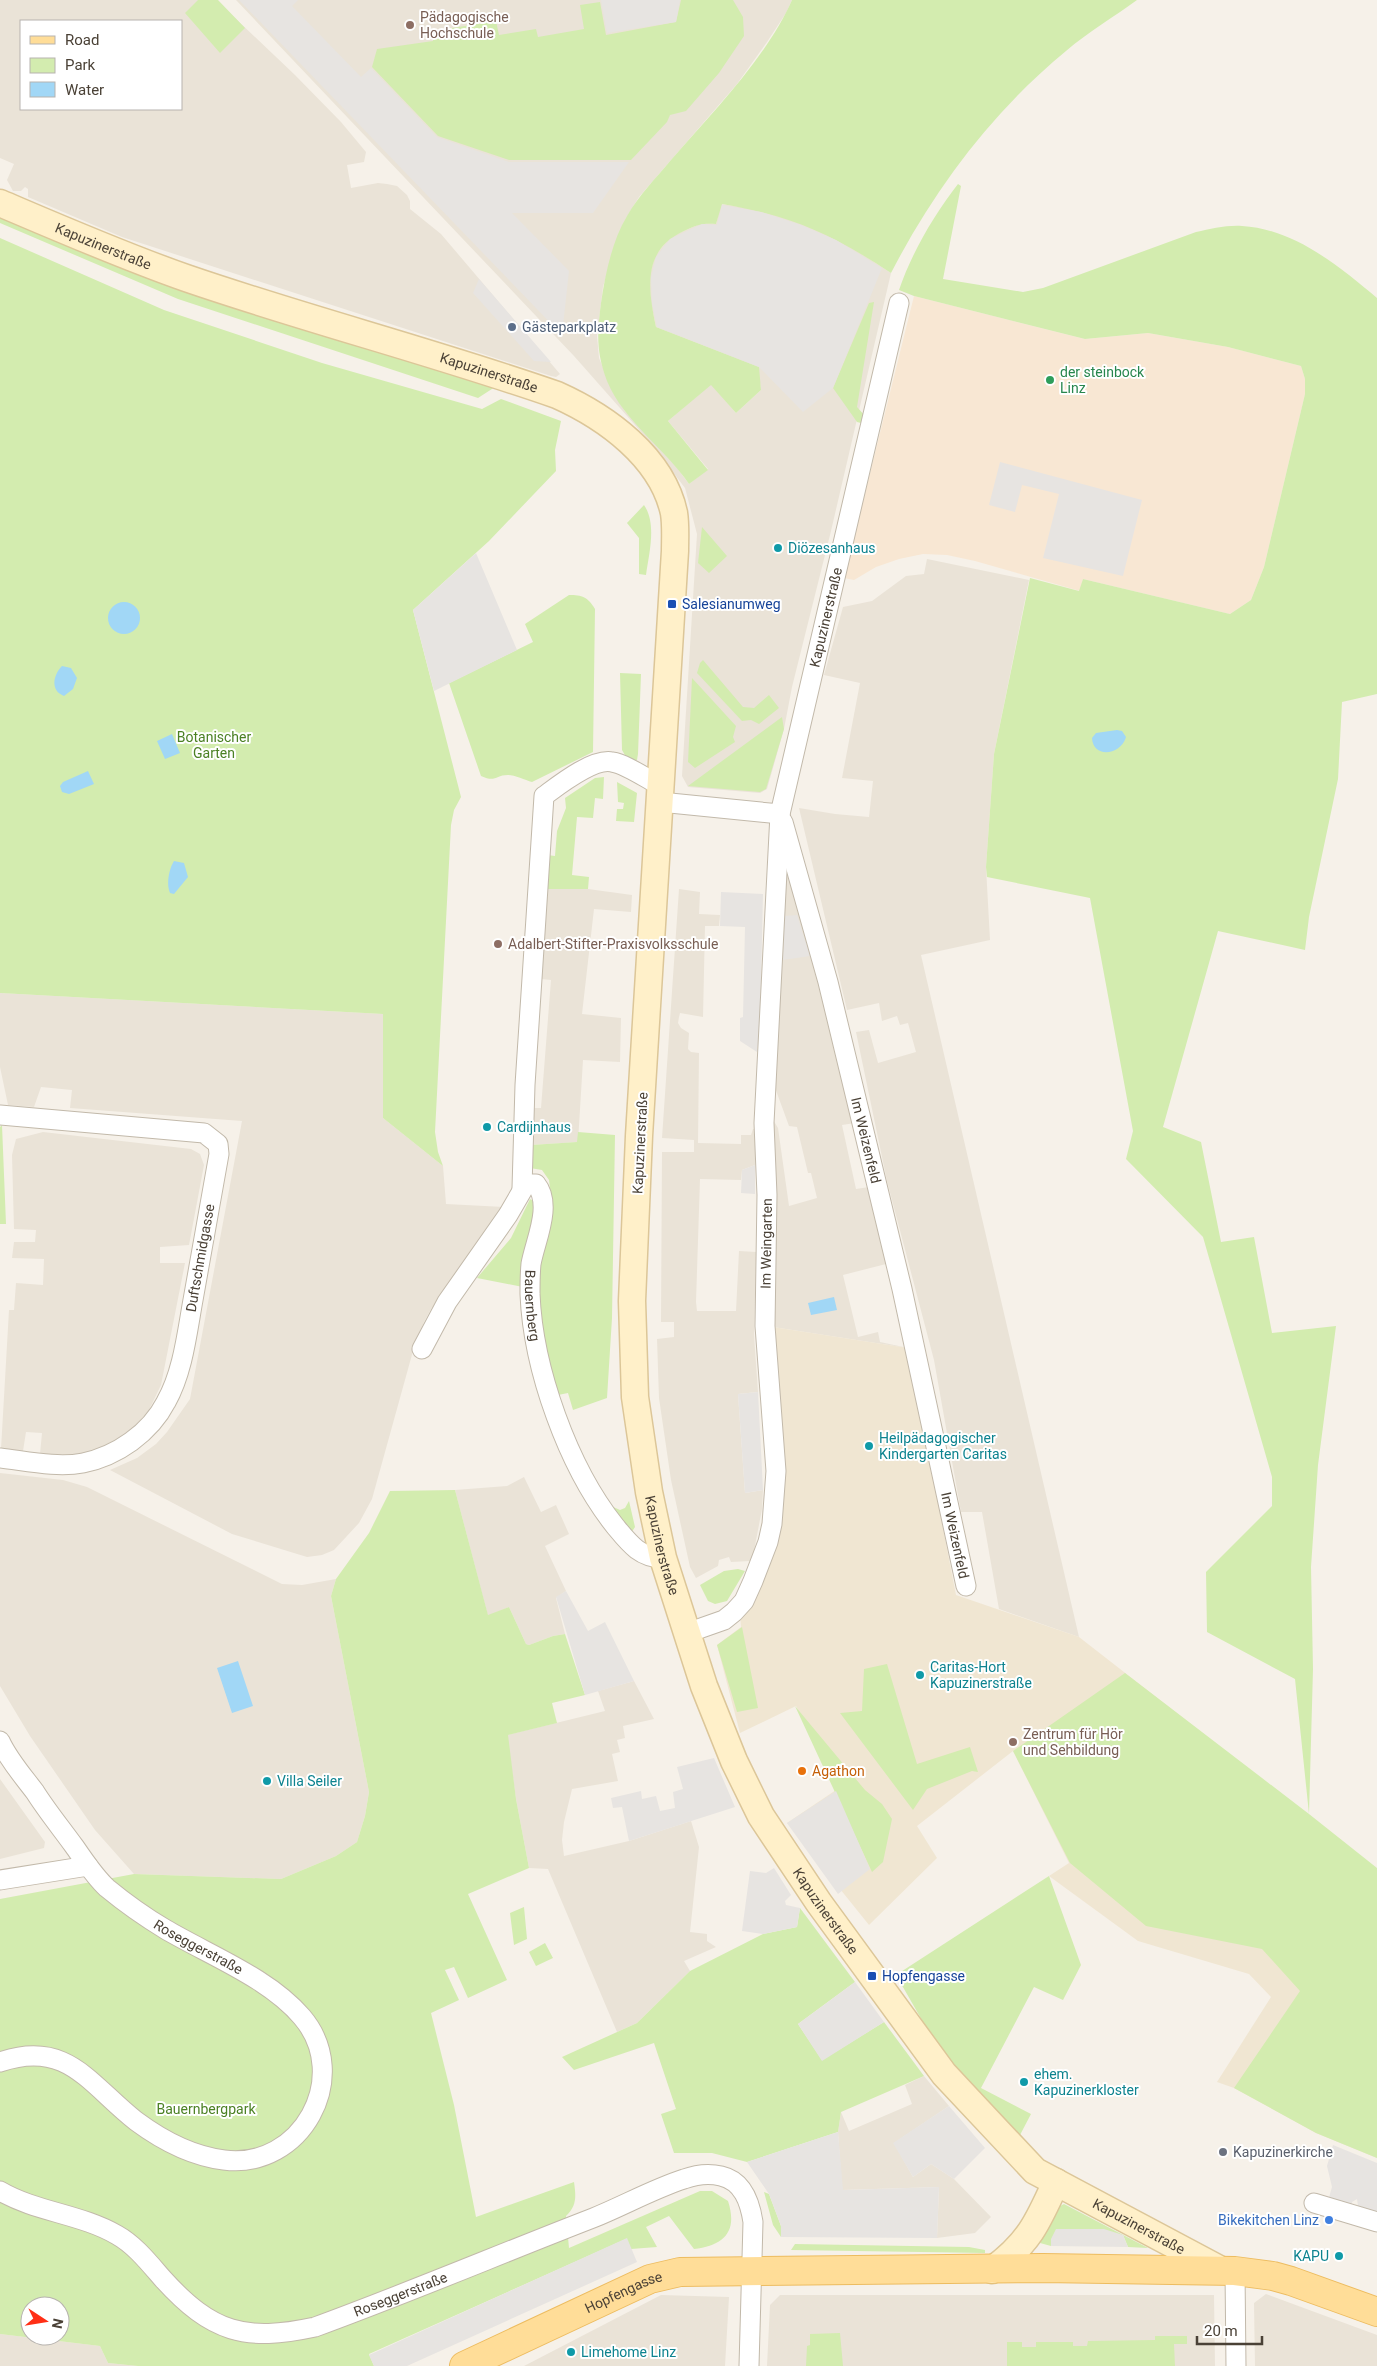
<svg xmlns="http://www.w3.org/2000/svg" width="1377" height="2366" font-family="Roboto,sans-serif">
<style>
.residential{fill:#eae3d7;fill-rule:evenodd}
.commercial{fill:#f8e7d3}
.education{fill:#f0e6d2}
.green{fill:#d3ecaf;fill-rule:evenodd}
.parking{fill:#e7e4e1}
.water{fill:#a1d7f6}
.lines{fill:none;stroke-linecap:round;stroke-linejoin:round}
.street-casing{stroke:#c2b9aa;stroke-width:21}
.secondary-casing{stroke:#dcc698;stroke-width:29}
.primary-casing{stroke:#edbc60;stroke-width:30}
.street{stroke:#fff;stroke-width:19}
.secondary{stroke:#fff0c9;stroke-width:26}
.primary{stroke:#ffdd98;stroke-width:28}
.education-dot{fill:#8d6e63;stroke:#fff;stroke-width:2}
.service-dot{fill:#5c6f8a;stroke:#fff;stroke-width:2}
.leisure-dot{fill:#2e9e5b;stroke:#fff;stroke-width:2}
.culture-dot{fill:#0f9aa8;stroke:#fff;stroke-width:2}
.transit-dot{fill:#1a4fb4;stroke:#fff;stroke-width:2}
.food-dot{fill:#e8710a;stroke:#fff;stroke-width:2}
.worship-dot{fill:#6b7280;stroke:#fff;stroke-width:2}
.shop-dot{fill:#3f7fe0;stroke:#fff;stroke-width:2}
.labels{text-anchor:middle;stroke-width:4;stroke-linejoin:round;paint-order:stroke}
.education-label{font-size:14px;fill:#785e54;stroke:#fff;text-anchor:start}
.street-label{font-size:14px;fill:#4a4136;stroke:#fff}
.service-label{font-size:14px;fill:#4e5e75;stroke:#fff;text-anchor:start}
.leisure-label{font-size:14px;fill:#27864d;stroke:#fff;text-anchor:start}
.culture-label{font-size:14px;fill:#0d838f;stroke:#fff;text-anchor:start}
.transit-label{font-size:14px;fill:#164399;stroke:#fff;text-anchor:start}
.park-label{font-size:14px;fill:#4b8124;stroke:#fff}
.food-label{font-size:14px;fill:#c56008;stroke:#fff;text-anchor:start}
.worship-label{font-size:14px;fill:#5b616d;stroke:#fff;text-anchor:start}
.shop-label{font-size:14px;fill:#366cbe;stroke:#fff;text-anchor:end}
</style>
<rect width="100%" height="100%" fill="#f6f1e9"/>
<path class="residential" d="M0,0h216l79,75 46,47 25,30 -2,10 -17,3 4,23 27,-5 9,1 10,2 10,9 3,6v8l31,25 119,140 -4,3 -5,-1 -429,-139 -94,-40v-8l-3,-2 -4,4h-8l-6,-11 7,-16 -14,-6zM21,21h160v88h-160z
M236,0h556l-6,13 -19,29 -30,42 -98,113 -13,21 -10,24 -13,45 -6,49 2,22 15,36 11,17 44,46 20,27 19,-15 -40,-48 43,-37 25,29 25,-23 -3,-23 -102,-40 -5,-24 -2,-25 6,-22 15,-19 32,-14 14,1 5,-20 40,6 41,13 35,15 54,35 -60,258 -39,156 -8,42 -17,60 -7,4 -72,-6 -6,-11 15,-242 -12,-46 -35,-46 -76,-86z
M927,559l102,21 -35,174 -8,113 4,73 -69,15 158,682 -80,-28 -17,-97h-21l-27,-152 -47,-179 -31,-149 13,-2 9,33 38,-11 -8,-29 -8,2 -3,-9 -15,5 -3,-18 -32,7 -48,-202 36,6 34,3 4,-36 -31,-3 18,-95 -36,-8 19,-68 29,-6 34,-25 18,-2z
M784,849l71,274 -13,2 14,64 13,-2 17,77 -43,11 15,62 20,-5 2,10 28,6 -135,-21 -1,-209 6,10 11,78 28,-8 -6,-25h-3l-11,-46 -8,-1 -15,-41z
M547,889h41l44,6 -1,17 -37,-3 -12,105 39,4 -1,44 -37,-2 -5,82 -47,3 2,-37h8l10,-128 -10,-1z
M679,889l21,3 -1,22 21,1 -1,11h-14l-2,91 -23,-4 -1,4 -1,6 3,5 8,5 -1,16 3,3 8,1 -1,90 43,1v-9h10l2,-6h3l-1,36 -13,5 -1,10 -41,-1 -4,123 1,9h39l3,-60 17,1 -2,83 4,57 -20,2 7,99 18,-3 -1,19 -8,42 -4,10 -19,1 -2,-5 -10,3 -1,6 -22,12 -6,-11 -19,-87 -12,-82 -2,-59 17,-2v-15h-13l1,-170h32v-12l-32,-2z
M0,993l383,21v104l60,48 3,38 58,3 -73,102 -7,13 -11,29 -41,148 -13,24 -25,27 -12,5 -15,2 -75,-23 -122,-64 27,-12 19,-14 11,-12 23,-33 52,-278 -172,-13 2,-18 -31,-3 -7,20 -26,-2 -8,-38z
M43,1132l148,17 9,5 4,11 -15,80 -29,2v16h25l-24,122 -12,25 -11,13 -16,14 -16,9 -14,5 -15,3h-37l2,-21 -16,-1 -3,19 -22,-2 8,-139h5l2,-27 27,2 1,-26 -32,-1 2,-16h21l1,-12 -22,-1 -2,-74 4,-16z
M0,1473l63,7 24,7 195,97 20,1 34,-6 -5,17 38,196 -4,24 -8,26 -21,14 -55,23 -147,-5 -39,-44 -65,-94 -30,-50z
M524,1477l17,35 15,-7 13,29 -24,12 21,45 -10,7 9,36 -12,2 -24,9 -3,-1 -17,-37 -21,9 -33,-126 52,-4z
M634,1681l20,38 -31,7 2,12 -8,2 3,12 -8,2 6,27 -46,8 -8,33 -2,18 2,16 65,-15 62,-20 8,26 -9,85 17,2v7l9,6 -32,14 6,10 -53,52 -20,9 -69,-163 -19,-1 -13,-69 -9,-64 98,-24 -7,-20z
M0,1779l45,63 -1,6 -44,11z
M924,2076l25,30 -55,37 19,34 18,-13 23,15 37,38 -16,16 -38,5 2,-51 -97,3 -4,-58 3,-20 8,19 63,-27 -7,-19z
M1266,2294l111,41v31h-122l-1,-63z
M661,2295l68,2 -4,69h-201z
M780,2295h434l1,71h-448l3,-61z
M0,2334l100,12 8,17 30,3h-138z"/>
<path class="commercial" d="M914,296l171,43 63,-6 80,14 73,19 4,13v15l-41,173 -13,33 -21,14 -147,-35 -3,12 -105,-30 -28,-6 -24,-1 -24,5 -23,8 -22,13 -10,-2z"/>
<path class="education" d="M773,1327l135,21 48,247 123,42 298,232v289l-61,-25 -82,-45 -17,-6 54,-85 -22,-23 -111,-33 -89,-65 20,-13 -56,-112 -96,75 20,32 -68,67 -82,-102 49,-33 -40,-84 -56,27 -23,-88 24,-18 -1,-13 25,-44z"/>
<path class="green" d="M198,0h20l27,28 -25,25 -35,-40z
M681,0h52l10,17 1,19 -25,37 -33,38 -16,4 -3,7 -36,38h-122l-71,-24 -66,-69 5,-18 56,-8 1,-10 62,-10 3,14 37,-6 2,8 46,-8 -4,-24 20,-3 6,33 70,-13z
M792,0h345c-23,17 -49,32 -71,51 -74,61 -131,137 -175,222 -59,-39 -99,-57 -169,-69l-6,20c-15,-1 -19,1 -32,7 -42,19 -36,58 -28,96l103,40 2,23 -25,23 -25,-28 -43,36 40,49 -19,14c-24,-36 -65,-62 -82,-103 -11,-29 -10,-48 -6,-78 4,-28 11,-62 26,-87 12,-21 29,-38 44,-56 41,-47 96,-103 121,-160z
M958,184l3,2 -18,93 80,13 20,-4 153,-56c15,-3 30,-7 46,-6 52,3 97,40 135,72v396l-35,8 -4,77 -29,138 -4,33 -87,-19 -55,196 38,15 20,100 33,-5 18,96 64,-7 -18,139 -7,102 2,102 -4,145 68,54v290l-61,-25 -82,-45 66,-97 -38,-42 -116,-23 -76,-63 -57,-112 112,-78 184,141 -14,-135 -88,-47 -1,-60 66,-66v-29l-69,-240 -77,-78 7,-28 -43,-233 -103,-21 -1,-10 8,-113 36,-176 49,13 4,-12 147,35 21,-14 13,-33 41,-173v-15l-4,-13 -73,-19 -80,-14 -63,6 -171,-43 -15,-6c13,-38 35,-75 59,-106z
M0,216l495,171 -17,11 -300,-99 -178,-76z
M0,238l164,72 158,53 160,46 19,-10 60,22 -6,29 1,21 -67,70 -76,69 48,187 -7,13 -3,15 -16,307 3,20 5,14 -60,-48v-104l-383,-21z
M874,302l-17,105 9,10 -5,6 -4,-1 -24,-34 36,-85z
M644,505c13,19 5,48 2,70l-7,-1v-36l-12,-15z
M702,527l25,29 -18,17 -11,-10z
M569,595c13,0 19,2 26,14l-2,143 -61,30c-7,-2 -17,-7 -24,-7 -13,0 -12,8 -27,1l-32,-93 84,-41 -8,-18z
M703,660l40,47 11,1 15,-13 10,13 -20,16 -8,-4 -9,1 -45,-48 3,-10z
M620,673l21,1 -3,80 -1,6 -3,1 -8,-4 -4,-7z
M692,678l44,48 -3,11 2,5 -40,26 -7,-6z
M782,717l2,12 -18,60 -6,3 -72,-6z
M604,777l-1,22 -8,-1 -2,20 -16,-1 -5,58 17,2 -1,12h-41v-34l8,1 2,-25 9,-23 -1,-10 30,-20z
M617,782l20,11 -3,29 -18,-1 1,-12h6l1,-6 -6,-1z
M2,1125l4,99h-6v-97z
M578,1132l37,3 -3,183 -5,80 -34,12 -5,-17 -10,2 -12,-32 -10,-92 15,-74 -2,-17 -7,-10 -12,-2 1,-23 46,-3z
M530,1199l7,4 -14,84 -46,-9 34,-40z
M455,1490l33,125 21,-8 17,37 3,1 24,-9 12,-2 20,61 -33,8 5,20 -49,12 8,64 13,69 -61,26 39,86 -39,18 -14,-31 -9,3 14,30 -28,13 23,92 22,112 98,-35c2,14 3,24 -8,34l3,32 131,-57h12l16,10c10,31 -4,44 -34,48l-25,-33 -23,11 11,20 -26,2 -5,-10 -257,115 5,12h-236l-30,-3 -8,-17 -100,-12v-435l134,-25 147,5 55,-23 21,-14 8,-26 4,-24 -38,-196 5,-17 33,-46 21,-42zM30,2306h30v30h-30z
M629,1501l6,26 -4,6 -20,-27 9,4 5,-2z
M738,1569l7,2 -18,30 -12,3 -7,-3 -8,-16 24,-14z
M742,1627l16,81 -21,4 -20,-67z
M887,1664l30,100 53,-17 8,25 -6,-1 -45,18 -14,21 -73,-97 22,-2 2,-42z
M795,1706l70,84 17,14 10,15 -9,43 -11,10z
M1049,1876l32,89 -18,35 -29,-13 -53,101 50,26 -11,21 -82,-87 -42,-73z
M524,1907l3,32 -13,6 -4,-32z
M800,1908l55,74 -57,42 24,36 62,-38 40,54 -83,36 -3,20 -91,30 -35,-9h-38l-13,-39 15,-5 -22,-66 -80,27 -12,-13 75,-34 53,-52 73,-37 34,-7z
M545,1943l8,15 -17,8 -7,-14z
M764,2192l5,2 12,32v11l-8,-12z
M1064,2204l84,44 -20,-1 -5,-12 -72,4v7l-11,-3 20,-37z
M795,2244l174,3 16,3v3l-194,-3z
M840,2333l3,33h-37l1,-20 3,-1v-11z
M1155,2336h32v8h-13l1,22h-168v-24h15v5h14v-5h37v4h14l1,-5 67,-1z"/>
<path class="parking" d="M239,0h59l-6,6 69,71 10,-9 66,69 72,25h120l-36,51h-81l57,58 -7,64z
M601,0h79l-4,22 -69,11z
M722,205l39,7 40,13 35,15 46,28 -49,120 -30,24 -44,-45 -102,-40 -5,-24 -1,-25 5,-21 14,-18 32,-15 15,1z
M479,279l72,83 -17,-1 -61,-68z
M1000,462l142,38 -19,76 -80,-18 16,-64 -37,-9 -7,27 -26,-7z
M476,553l41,97 -83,41 -21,-81z
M721,892l42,2 -3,132 -3,26 -17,-11v-23l3,-1 2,-90 -25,-1z
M797,915l13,41 -27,4 1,-44z
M755,1165v29l-14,-1 1,-23z
M758,1392l5,98 -18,3 -7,-99z
M566,1591l22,40 17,-9 29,59 -49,14 -29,-98z
M714,1758l21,49 -106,34 -7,-34 -9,1 -2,-10 30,-7 1,8 14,-3 4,15 15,-3 -2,-16 10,-3 -6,-22z
M836,1791l34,78 -32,25 -51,-71z
M774,1868l17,27 -6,6 1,4 14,3 -3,19 -34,7 -21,-3 8,-60 16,2z
M855,1982l29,40 -62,39 -24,-37z
M949,2106l36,42 -31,31 -23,-15 -18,13 -20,-34z
M838,2132l5,58 96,-3 -2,51 -156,-1v-11l-12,-32 -22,-32z
M1333,2145l44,18v49l-19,-6 -1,-7 -5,3 -1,7 -23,-8 4,-14 -5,-21z
M1056,2229h48l19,6 5,12 -77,-1v-7z
M627,2238l10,24 -230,104h-33l-5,-11z"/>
<path class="water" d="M108 618a16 16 0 1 1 32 0a16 16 0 1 1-32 0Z
M62,666l9,2 6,10 -4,11 -9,7c-14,-5 -11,-21 -2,-30z
M1117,730l5,1 4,6c-5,18 -33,22 -34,1l4,-5z
M172,734l8,19 -15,6 -8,-18z
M88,771l6,13 -25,10 -7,-2 -2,-6 3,-4z
M174,861l10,2 4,14 -14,17 -4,-1c-4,-9 -1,-24 4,-32z
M834,1297l3,13 -26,5 -3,-12z
M238,1661l15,45 -21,7 -15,-45z"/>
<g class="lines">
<g class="street-casing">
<g id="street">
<path d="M660,802l120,12"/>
<path id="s1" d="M783,822l45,160 74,307 64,297"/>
<path d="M0,1115l204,18 14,11 1,10c-9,49 -17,97 -26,146 -6,33 -10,72 -27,102 -16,31 -49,54 -83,61 -26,5 -57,-2 -83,-5"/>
<path d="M522,1188l3,-103 19,-289c15,-11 49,-38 68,-34 14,2 35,17 49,24"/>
<path id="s2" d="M422,1349l25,-47 61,-87 18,-31h10c17,21 -1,57 -5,80 -1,10 -1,21 -1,30 3,75 38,173 85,232 14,17 25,32 48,32"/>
<path id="s3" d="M687,1633l37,-13 10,-8 10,-11 9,-20 15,-39 4,-18 4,-53 -11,-145 2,-131 -3,-72 16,-309 119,-511"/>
<path id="s4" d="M0,1741c8,18 23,35 35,51 12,19 26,36 39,54 10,14 20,30 33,42 17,14 38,29 58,41 44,26 104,49 137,88 51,60 -1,153 -78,143 -33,-4 -61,-19 -88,-39 -47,-37 -69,-82 -136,-59"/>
<path d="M0,1880l88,-14"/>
<path id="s5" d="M0,2191c36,21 81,23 117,44 18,10 32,28 46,44 49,54 82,63 152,48 93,-34 185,-73 278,-109 30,-12 60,-29 91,-39 11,-4 25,-6 37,-3 22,5 29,26 32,46l-4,144"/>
<path d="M1314,2203l63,19"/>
<path d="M1235,2271l1,95"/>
</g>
</g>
<g class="secondary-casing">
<g id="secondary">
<path id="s6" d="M0,203c61,26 123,53 186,75 122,42 248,74 371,117 49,22 105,62 117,118 2,13 1,26 1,38l-36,585 -7,165 3,96 14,95 14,66 24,75 17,53 30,75 27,55 58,87 125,171 91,97 186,99"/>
<path d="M992,2270c37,-27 46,-48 64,-88"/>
</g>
</g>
<g class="primary-casing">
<g id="primary">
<path id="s7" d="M464,2366l186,-87 30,-7 363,-4 192,3 38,5 18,5 86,31"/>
</g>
</g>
<use href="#street" class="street"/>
<use href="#secondary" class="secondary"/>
<use href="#primary" class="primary"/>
</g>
<g class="education-dot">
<circle cx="410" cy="25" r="5"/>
<circle cx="498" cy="944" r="5"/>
<circle cx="1013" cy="1742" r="5"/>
</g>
<circle class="service-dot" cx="512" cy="327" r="5"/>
<circle class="leisure-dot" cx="1050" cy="380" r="5"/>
<g class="culture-dot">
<circle cx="778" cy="548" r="5"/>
<circle cx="487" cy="1127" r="5"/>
<circle cx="869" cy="1446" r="5"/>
<circle cx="920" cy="1675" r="5"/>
<circle cx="267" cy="1781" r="5"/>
<circle cx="1024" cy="2082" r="5"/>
<circle cx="1339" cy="2256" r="5"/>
<circle cx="571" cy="2352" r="5"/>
</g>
<g class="transit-dot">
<rect x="667" y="599" width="10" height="10" rx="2.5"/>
<rect x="867" y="1971" width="10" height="10" rx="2.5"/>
</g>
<circle class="food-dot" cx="802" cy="1771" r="5"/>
<circle class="worship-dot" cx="1223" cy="2152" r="5"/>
<circle class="shop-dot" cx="1329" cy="2220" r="5"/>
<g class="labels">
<g class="education-label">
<text x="420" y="22">Pädagogische<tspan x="420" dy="16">Hochschule</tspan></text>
<text x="508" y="949">Adalbert-Stifter-Praxisvolksschule</text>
<text x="1023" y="1739">Zentrum für Hör<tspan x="1023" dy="16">und Sehbildung</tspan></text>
</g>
<g class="street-label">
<text dy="5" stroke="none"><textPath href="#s6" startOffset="112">Kapuzinerstraße</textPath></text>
<text dy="5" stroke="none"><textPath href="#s6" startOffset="518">Kapuzinerstraße</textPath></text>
<text dy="5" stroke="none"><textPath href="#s3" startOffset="1062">Kapuzinerstraße</textPath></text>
<text dy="5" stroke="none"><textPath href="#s1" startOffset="329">Im Weizenfeld</textPath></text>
<text transform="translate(640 1143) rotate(-87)" y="5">Kapuzinerstraße</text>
<text dy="5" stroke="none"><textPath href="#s3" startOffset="430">Im Weingarten</textPath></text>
<text transform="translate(200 1258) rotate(-80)" y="5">Duftschmidgasse</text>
<text dy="5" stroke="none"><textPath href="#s2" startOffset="330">Bauernberg</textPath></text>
<text dy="5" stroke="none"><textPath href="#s1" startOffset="734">Im Weizenfeld</textPath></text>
<text dy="5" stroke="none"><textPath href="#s6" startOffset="1798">Kapuzinerstraße</textPath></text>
<text dy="5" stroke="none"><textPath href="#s6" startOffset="2202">Kapuzinerstraße</textPath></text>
<text dy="5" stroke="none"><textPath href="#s4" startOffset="291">Roseggerstraße</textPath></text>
<text dy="5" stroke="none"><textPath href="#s6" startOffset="2654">Kapuzinerstraße</textPath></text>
<text dy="5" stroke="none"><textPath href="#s7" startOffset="176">Hopfengasse</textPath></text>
<text dy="5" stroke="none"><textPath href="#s5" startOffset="451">Roseggerstraße</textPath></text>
</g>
<g class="service-label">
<text x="522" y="332">Gästeparkplatz</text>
</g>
<g class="leisure-label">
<text x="1060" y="377">der steinbock<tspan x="1060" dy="16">Linz</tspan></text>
</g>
<g class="culture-label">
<text x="788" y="553">Diözesanhaus</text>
<text x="497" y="1132">Cardijnhaus</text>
<text x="879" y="1443">Heilpädagogischer<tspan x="879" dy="16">Kindergarten Caritas</tspan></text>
<text x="930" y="1672">Caritas-Hort<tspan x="930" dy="16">Kapuzinerstraße</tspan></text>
<text x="277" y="1786">Villa Seiler</text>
<text x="1034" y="2079">ehem.<tspan x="1034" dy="16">Kapuzinerkloster</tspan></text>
<text x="1329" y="2261" text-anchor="end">KAPU</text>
<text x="581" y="2357">Limehome Linz</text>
</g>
<g class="transit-label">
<text x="682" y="609">Salesianumweg</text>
<text x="882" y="1981">Hopfengasse</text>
</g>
<g class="park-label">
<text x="214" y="742">Botanischer<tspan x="214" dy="16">Garten</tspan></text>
<text x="206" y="2114">Bauernbergpark</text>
</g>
<g class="food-label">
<text x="812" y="1776">Agathon</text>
</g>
<g class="worship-label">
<text x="1233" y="2157">Kapuzinerkirche</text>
</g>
<g class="shop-label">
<text x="1319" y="2225">Bikekitchen Linz</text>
</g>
</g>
<rect x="20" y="20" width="162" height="90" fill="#ffffff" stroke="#b7b3af"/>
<rect x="30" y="36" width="25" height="8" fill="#ffdd98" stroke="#b7b3af"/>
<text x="65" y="45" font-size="15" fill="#4a4136">Road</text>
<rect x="30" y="58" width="25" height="15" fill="#d3ecaf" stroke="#b7b3af"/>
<text x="65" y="70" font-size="15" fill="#4a4136">Park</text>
<rect x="30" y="82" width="25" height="15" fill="#a1d7f6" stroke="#b7b3af"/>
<text x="65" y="95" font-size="15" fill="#4a4136">Water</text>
<g transform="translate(45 2321) rotate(102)"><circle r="24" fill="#ffffff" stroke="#b7b3af"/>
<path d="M0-4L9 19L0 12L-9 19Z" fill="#ff2f16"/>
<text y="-8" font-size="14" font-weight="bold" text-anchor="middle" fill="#4a4136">N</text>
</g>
<path d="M1197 2336v8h65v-8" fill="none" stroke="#4a4136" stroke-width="2.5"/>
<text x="1204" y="2336" font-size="15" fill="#4a4136" stroke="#ffffff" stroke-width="4" paint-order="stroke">20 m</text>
</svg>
